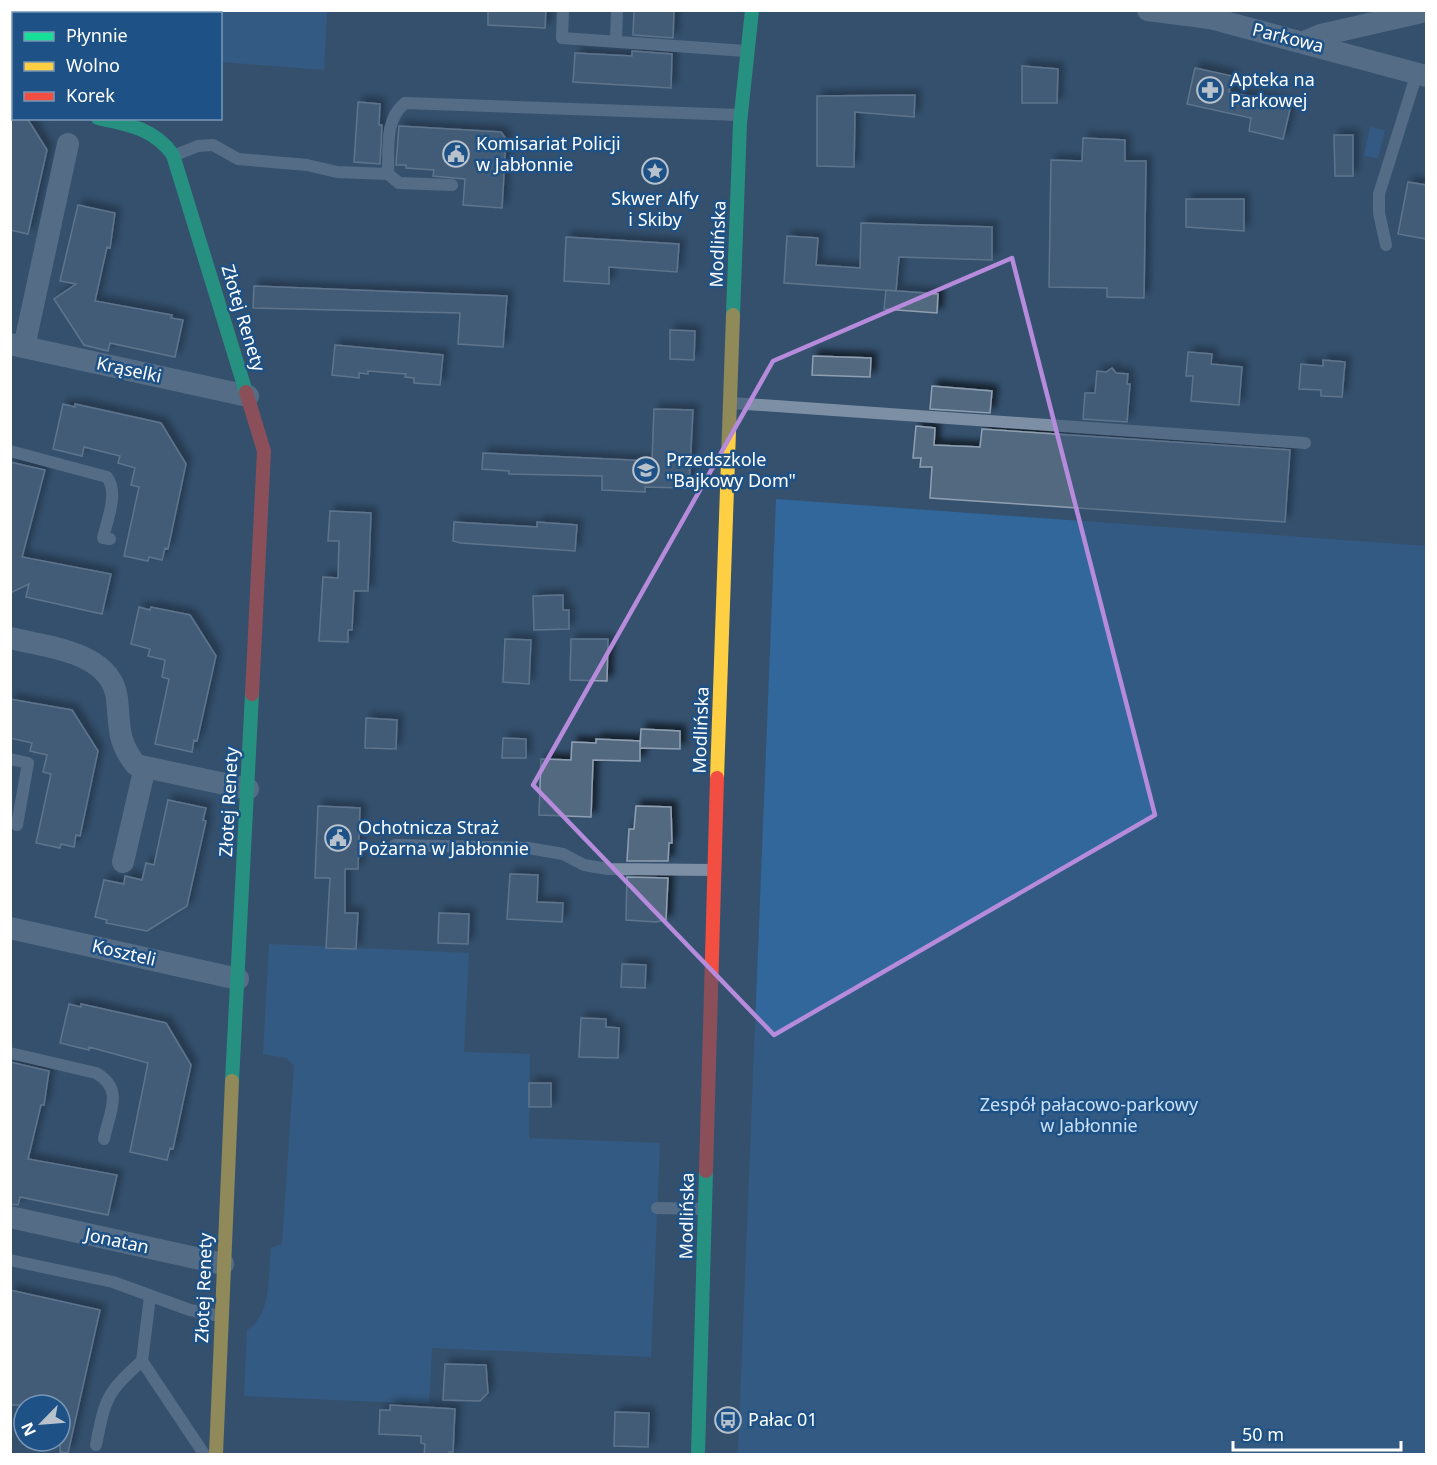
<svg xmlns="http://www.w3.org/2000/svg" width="1437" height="1465" font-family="'Noto Sans',sans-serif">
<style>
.green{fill:#32679c}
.building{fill:#536980;stroke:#90a0b2;stroke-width:1.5;filter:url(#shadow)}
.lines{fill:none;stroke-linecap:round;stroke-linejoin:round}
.lane{stroke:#7c8fa4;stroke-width:12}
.street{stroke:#7c8fa4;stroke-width:22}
.fast{stroke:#16e098;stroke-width:14}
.slow{stroke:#ffcf43;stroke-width:14}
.jam{stroke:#f24e42;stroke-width:14}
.marked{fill:none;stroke:#b68bdc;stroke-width:4.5;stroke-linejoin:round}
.labels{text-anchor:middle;stroke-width:5;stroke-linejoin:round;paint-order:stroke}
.street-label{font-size:18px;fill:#fff;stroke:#1e5185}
.poi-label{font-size:18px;fill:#fff;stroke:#1e5185;text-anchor:start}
.park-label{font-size:18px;fill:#cbe1f8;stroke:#1e5185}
</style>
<defs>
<filter id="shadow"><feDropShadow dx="5.5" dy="-5.5" stdDeviation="3" flood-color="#0009"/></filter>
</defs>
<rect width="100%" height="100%" fill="#35516e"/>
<path class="green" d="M107,10l220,1 -3,59 -103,-8 -1,-48 -113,-1z
M1370,127l15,3 -7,28 -14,-2z
M776,499l650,47v908h-688z
M269,944l200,9 -5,99 66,2 -1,84 131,5 -9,214 -219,-9 -3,56 -185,-8 3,-66c25,-14 21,-55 24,-82l11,-4 12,-178 -7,-8 -24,-4z"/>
<path class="building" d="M488,10h58l-1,18 -57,-3z
M634,10h40l-1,28 -40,-3z
M632,51l40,3 -1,34 -98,-6 2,-29 57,3z
M1022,66l36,3 -1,34h-35z
M1195,68l37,8 -3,16 62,13 -8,34 -34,-8 2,-13 -64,-14z
M915,95l-1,22 -59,-5 -1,55 -37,-1v-70z
M358,102l22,2 -1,21h3l-2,39 -26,-2z
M10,118h17l20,32 -19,84 -18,-4z
M399,126l102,6 5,7 -4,69 -39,-3 2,-26 -32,-3 1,-6 -28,-2v-3h-10z
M1334,135h19v41h-18z
M1083,138l42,2v21h21l-2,137 -37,-1v-9l-58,-1 2,-127 31,1z
M1408,182l18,3v54l-28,-5z
M1186,199h58v32l-58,-4z
M78,205l37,8 -5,35 -3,-1 -12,54 77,14 -1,3 12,2 -8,37 -65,-14 -2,8 -24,-6 -30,-46 22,-15 -16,-3z
M861,223l131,4v33l-93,-3 -3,34 -112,-8 3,-47 31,2 -2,27 44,3z
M566,237l113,7 -2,28 -68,-5v17l-45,-3z
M254,286l253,10 -4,51 -45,-3 2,-31 -207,-5z
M886,290l52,4 -1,19 -53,-4z
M670,330l25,1 -1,29 -24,-1z
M335,345l108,10 -3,30 -26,-2v-5l-9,-1 1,-3 -38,-3v3l-9,-1v5l-27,-3z
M1188,352l24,2 -1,10 31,3 -3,38 -48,-4 2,-25h-7z
M813,356l58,2 -1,19 -58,-2z
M1323,360l22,2 -3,35 -21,-1v-6l-22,-1 2,-25 22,2z
M1112,368l4,5 12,1 -1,10h3l-3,38 -44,-3 2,-26h10l2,-22 9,1z
M932,386l60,5 -2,22 -60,-4z
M63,404l12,3v-3l86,19 25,41 -18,85 -3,-1 -3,12 -13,-3 -1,4 -24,-5 15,-69 -8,-2 4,-17 -17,-5 2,-7 -36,-9 -2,9 -29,-7z
M654,409l39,1 -4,78 -44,-1v5l-43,-2v-14l-93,-2v-3l-27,-2 1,-16 169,8z
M916,426l19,2 -1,17 46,2 2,-18 308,21 -5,72 -355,-24 2,-31h-12l1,-9h-8z
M10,462l35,8 -23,87 89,17 -9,40 -76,-17 3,-13 -19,9z
M330,511l41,2 -3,78h-14l-2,39h-4v12l-29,-1 4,-64 15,1 1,-37h-11z
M454,522l83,5v-5l40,3 -2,26 -114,-8 -8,-2z
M563,595v15h6v19l-35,1 -1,-34z
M139,607l11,3 1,-3 39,8 26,41 -19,85 -3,-1 -2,12 -37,-8 14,-65 -7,-2 3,-17 -17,-4 2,-7 -19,-5z
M505,639l26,1 -2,44 -26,-2z
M571,639h37l-1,42 -37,-1z
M10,699l62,11 26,41 -18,85 -4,-1 -2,12 -13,-3 -1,4 -24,-5 15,-69 -8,-2 4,-17 -17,-4 2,-8 -22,-5z
M366,718l31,2 -1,29 -31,-1z
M641,729l39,2v18l-40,-1v13l-47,-1 -2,57 -52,-2 2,-56 30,1 1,-18 24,1v-4l44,2v6z
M503,738l23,1v19h-24z
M168,800l38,8 -3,12 3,1 -19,85 -40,25 -41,-8 1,-3 -12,-3 9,-37 20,4 1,-8 17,4 4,-17 8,2z
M318,806l42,2 -2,61h-13v44h13l-2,36 -30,-1 4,-70h-15z
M636,806l35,1 1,36h-3l-1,18h-41l2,-32h5z
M510,874l28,1 -1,27 26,1 -1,19 -55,-3z
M627,877l41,1 -2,42 -10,2 -30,-2z
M439,913l30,1 -1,30 -30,-1z
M622,964l24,1 -1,23 -24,-1z
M69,1004l12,3v-3l85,19 25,42 -18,84 -3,-1 -3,12 -37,-8 18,-89 -59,-16v3l-29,-7z
M581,1018l25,1v8l13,1 -1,30 -39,-1z
M10,1062l39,9 -5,34h-3l-13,54 89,16 -9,40 -88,-18 -2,8 -8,-1z
M529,1083h22v24h-22z
M10,1290l90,20 -32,143 -8,-1v-47h-50z
M445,1364l41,1 2,28 -8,8 -37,-1z
M390,1405l65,4 -2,43h-4v3h-25l1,-11 -4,-1v-7l-42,-2 1,-24h10z
M615,1412l34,1 -1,34 -34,-1z"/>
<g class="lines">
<path class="lane" d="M563,10l-1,28 184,13
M616,40l1,-30
M175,155l23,-9 15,-1 25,14 69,6 30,7 51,2 11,9 53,2
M388,174c1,-26 -4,-54 17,-71l334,12
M1386,245l-7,-32v-19l38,-121
M732,403l573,40
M10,451l97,26c12,16 0,43 -4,61l7,1
M10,759l18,4 -11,62
M395,845l133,3 35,6 21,11 24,4 106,1
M10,1053l86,20c29,16 13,40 8,66
M657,1208l47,1
M10,1260l103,22 77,28 30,6
M150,1297l-8,64 62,93
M96,1445c9,-45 10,-53 46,-84"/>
<path class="street" d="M1148,10l62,8 216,58
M60,14v-4
M1304,42l17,-7 105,-24
M10,344l238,52
M24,347l44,-203
M10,638c36,9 102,13 107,61 3,28 0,42 19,66l112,24
M123,862l22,-95
M10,928l228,51
M10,1217l213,47"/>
<path class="fast" d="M98,118c30,6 57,11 75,37l73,237
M733,315l7,-192 12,-113
M232,1081l20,-387
M698,1454l8,-283"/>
<path class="slow" d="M717,778l16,-463
M216,1454l16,-373"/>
<path class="jam" d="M246,392l18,59 -12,243
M706,1171l11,-393"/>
</g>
<path d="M0 0H1437V1465H0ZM1012,258l143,557 -381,220 -241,-250 240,-424z" fill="#35516e" fill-opacity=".55" fill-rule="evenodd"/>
<path class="marked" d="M1012,258l143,557 -381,220 -241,-250 240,-424z"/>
<defs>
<g id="pharmacy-ring" transform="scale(1.35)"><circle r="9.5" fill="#1e5185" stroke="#b8c2cc" stroke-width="1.5"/><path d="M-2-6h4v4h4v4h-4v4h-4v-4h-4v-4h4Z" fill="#b8c2cc"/></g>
<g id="civic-ring" transform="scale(1.35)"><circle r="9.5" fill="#1e5185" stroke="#b8c2cc" stroke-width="1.5"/><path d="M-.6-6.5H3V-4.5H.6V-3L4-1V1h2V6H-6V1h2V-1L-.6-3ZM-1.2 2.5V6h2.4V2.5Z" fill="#b8c2cc"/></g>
<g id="sight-ring" transform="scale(1.35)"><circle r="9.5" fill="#1e5185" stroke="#b8c2cc" stroke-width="1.5"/><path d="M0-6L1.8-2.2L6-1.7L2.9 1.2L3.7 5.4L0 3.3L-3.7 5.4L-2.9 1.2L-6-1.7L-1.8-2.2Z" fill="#b8c2cc"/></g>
<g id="school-ring" transform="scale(1.35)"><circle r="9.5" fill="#1e5185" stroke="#b8c2cc" stroke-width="1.5"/><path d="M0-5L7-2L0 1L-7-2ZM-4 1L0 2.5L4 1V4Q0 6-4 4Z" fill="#b8c2cc"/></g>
<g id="bus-ring" transform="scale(1.35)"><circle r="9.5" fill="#1e5185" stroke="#b8c2cc" stroke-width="1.5"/><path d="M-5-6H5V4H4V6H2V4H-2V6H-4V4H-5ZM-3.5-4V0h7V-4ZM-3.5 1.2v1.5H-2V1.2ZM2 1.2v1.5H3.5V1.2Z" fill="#b8c2cc"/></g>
</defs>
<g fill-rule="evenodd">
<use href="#pharmacy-ring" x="1210" y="90"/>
<use href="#civic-ring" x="456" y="154"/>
<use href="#sight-ring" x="655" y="171"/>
<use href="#school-ring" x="646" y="470"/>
<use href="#civic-ring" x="338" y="838"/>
<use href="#bus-ring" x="728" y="1420"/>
</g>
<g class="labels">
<g class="street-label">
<text transform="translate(1288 38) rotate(14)" y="6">Parkowa</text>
<text transform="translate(718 244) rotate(-88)" y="6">Modlińska</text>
<text transform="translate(243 318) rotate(73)" y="6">Złotej Renety</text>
<text transform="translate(129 370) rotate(12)" y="6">Krąselki</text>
<text transform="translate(701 730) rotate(-88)" y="6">Modlińska</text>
<text transform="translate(229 802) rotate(-87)" y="6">Złotej Renety</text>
<text transform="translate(124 953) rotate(13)" y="6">Koszteli</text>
<text transform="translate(687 1216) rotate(-89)" y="6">Modlińska</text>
<text transform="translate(117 1241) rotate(12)" y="6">Jonatan</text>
<text transform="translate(204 1288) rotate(-88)" y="6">Złotej Renety</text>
</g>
<g class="poi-label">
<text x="1230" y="86">Apteka na<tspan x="1230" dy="21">Parkowej</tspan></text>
<text x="476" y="150">Komisariat Policji<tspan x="476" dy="21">w Jabłonnie</tspan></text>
<text x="655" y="205" text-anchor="middle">Skwer Alfy<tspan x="655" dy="21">i Skiby</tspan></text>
<text x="666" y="466">Przedszkole<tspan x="666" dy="21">"Bajkowy Dom"</tspan></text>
<text x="358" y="834">Ochotnicza Straż<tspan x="358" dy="21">Pożarna w Jabłonnie</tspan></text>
<text x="748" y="1426">Pałac 01</text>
</g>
<g class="park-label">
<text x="1089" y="1111">Zespół pałacowo-parkowy<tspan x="1089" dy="21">w Jabłonnie</tspan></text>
</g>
</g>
<rect width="1437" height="1465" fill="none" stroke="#ffffff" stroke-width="24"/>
<rect x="12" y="12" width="210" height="108" fill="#1e5185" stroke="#7897b6" stroke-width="1.5"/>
<rect x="24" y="32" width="30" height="9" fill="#16e098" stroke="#7897b6" stroke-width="1.5"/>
<text x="66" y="42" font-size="18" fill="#ffffff">Płynnie</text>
<rect x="24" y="62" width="30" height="9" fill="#ffcf43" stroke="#7897b6" stroke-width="1.5"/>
<text x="66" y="72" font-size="18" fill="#ffffff">Wolno</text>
<rect x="24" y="92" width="30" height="9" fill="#f24e42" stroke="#7897b6" stroke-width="1.5"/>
<text x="66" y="102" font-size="18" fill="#ffffff">Korek</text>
<g transform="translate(42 1423) rotate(245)"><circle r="28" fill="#1e5185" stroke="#7897b6" stroke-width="1.5"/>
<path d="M0-4.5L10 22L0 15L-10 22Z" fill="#b8c2cc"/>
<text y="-9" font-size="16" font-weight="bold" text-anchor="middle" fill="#ffffff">N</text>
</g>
<path d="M1233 1441v9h168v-9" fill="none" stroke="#ffffff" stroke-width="3"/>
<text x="1242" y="1441" font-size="18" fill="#ffffff" stroke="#1e5185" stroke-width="4.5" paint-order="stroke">50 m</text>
</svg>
